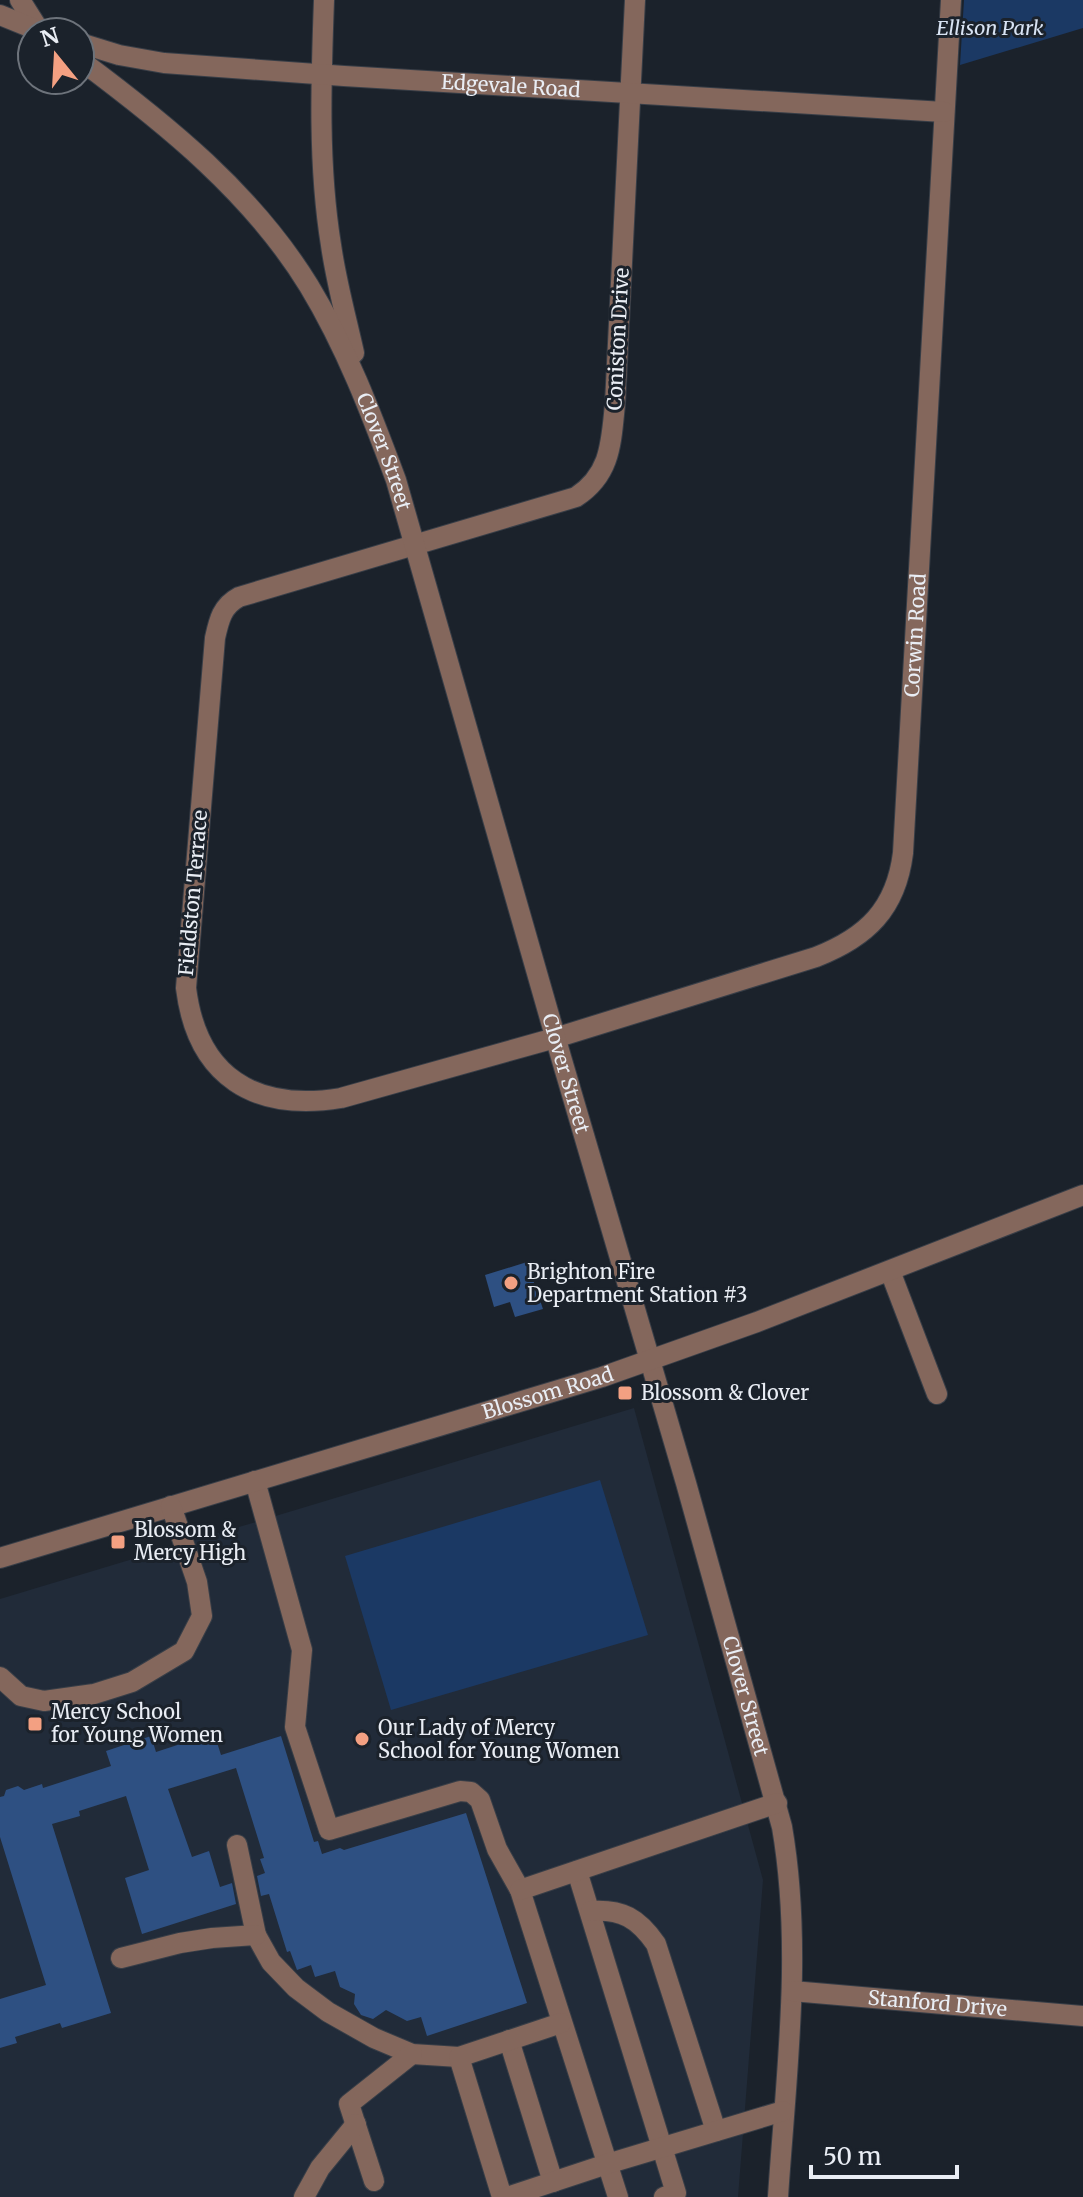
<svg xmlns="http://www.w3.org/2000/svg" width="1083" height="2197" font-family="Merriweather,serif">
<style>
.built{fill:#212b39}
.green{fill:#1b3964}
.building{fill:#2e5082}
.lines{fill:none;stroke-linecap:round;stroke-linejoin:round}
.minor-casing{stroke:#383e47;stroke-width:22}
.minor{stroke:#84675c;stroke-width:20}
.poi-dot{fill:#f3a082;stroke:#1b222b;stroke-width:3}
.labels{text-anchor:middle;stroke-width:6;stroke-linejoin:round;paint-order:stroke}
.park-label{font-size:20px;font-style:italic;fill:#d8e3f3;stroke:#1b222b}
.street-label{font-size:20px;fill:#e9edf4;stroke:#1b222b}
.poi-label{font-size:20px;fill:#e9edf4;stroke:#1b222b;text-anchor:start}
</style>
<rect width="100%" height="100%" fill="#1b222b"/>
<path class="built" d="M634,1408l129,472 -25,317h-738v-598z"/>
<path class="green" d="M964,0h119v28l-123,37z
M600,1480l48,155 -257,75 -46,-154z"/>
<path class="building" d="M527,1262l16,47 -28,8 -5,-15 -16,5 -9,-32z
M214,1733l7,22 60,-19 33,106 4,-1 4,13 18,-6 4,2 122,-37 61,190 -100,33 -6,-19 -14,4 -21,-11 -13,9 -12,-4 -7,-11 1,-10 -15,-7 -5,-16 -20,6 -4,-12 -14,5 -7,-19 -3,1 -18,-58 -8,2 -4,-20 8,-3 -5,-14 4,-1 -28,-90 -68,21 24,68 17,-6 11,36 12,-4 4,21 -94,30 -17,-56 24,-8 -23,-74 -47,15 1,5 -28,8 59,189 -49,15 -2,-5 -45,14 2,6 -17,5v-49l46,-14 -46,-148v-40l4,-1 2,-6 12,-4 6,4 18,-6 1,4 68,-22 -5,-15 45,-15 5,16z"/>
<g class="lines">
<g class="minor-casing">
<g id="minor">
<path d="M20,0l19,30"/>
<path d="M324,0c-3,81 -6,165 7,245 5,36 15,72 23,108"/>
<path id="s1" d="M635,0l-20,404c-4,39 -4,70 -39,93l-337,100c-17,9 -20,23 -24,41l-29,350c11,89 69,124 155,110l214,-60 261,-81c51,-20 80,-48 87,-104l48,-853"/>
<path d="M0,15l42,17"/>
<path id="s2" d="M80,43l39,12 45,8 180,13 600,36"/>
<path id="s3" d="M80,60c86,64 172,133 229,226 37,61 62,127 87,194l165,577 125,426 96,344c21,122 4,247 -4,370"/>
<path d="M890,1271l47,123"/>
<path d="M255,1481l47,169 -7,77 34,103 131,-39 11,1 9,8 17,49 23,41 98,307"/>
<path id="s4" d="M0,1558l602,-181 155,-55 326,-127"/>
<path d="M0,1677l21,19 23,5 50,-7 38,-12 52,-31 18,-35 -5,-34 -26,-76"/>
<path d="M237,1845l19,90 15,27 25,26 32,24 46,26 38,16 47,3"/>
<path d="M577,1871l99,322 -12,4"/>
<path d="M520,1890l257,-87"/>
<path d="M591,1911c31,-2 47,7 65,33l60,187"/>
<path d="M121,1958l59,-15 32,-5 44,-3"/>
<path id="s5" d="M792,1991l291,25"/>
<path d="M509,2040l44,142"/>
<path d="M374,2181l-25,-77 63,-50"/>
<path d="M304,2197l16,-29 36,-44"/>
<path d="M502,2197l-43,-140 102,-34"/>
<path d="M507,2197l100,-33 176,-53"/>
</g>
</g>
<use href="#minor" class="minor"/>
</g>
<g class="poi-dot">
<circle cx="511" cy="1283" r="8"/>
<rect x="617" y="1385" width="16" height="16" rx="4"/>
<rect x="110" y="1534" width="16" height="16" rx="4"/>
<rect x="27" y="1716" width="16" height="16" rx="4"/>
<circle cx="362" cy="1739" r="8"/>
</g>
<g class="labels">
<g class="park-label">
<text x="990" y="35">Ellison Park</text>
</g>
<g class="street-label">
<text dy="7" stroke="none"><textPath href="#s2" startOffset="434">Edgevale Road</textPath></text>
<text transform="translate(618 339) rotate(-87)" y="7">Coniston Drive</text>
<text dy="7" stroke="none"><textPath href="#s3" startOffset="506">Clover Street</textPath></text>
<text dy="7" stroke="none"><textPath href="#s1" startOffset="2338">Corwin Road</textPath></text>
<text transform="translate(193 893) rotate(-85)" y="7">Fieldston Terrace</text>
<text dy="7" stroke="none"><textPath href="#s3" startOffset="1154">Clover Street</textPath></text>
<text dy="7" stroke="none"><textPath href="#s4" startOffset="572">Blossom Road</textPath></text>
<text dy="7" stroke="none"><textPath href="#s3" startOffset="1802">Clover Street</textPath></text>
<text dy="7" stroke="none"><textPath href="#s5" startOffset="146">Stanford Drive</textPath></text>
</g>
<g class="poi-label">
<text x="527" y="1279">Brighton Fire<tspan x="527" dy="23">Department Station #3</tspan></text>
<text x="641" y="1400">Blossom &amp; Clover</text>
<text x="134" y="1537">Blossom &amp;<tspan x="134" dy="23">Mercy High</tspan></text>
<text x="51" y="1719">Mercy School<tspan x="51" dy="23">for Young Women</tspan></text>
<text x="378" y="1735">Our Lady of Mercy<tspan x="378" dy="23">School for Young Women</tspan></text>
</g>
</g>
<g transform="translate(56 56) rotate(342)"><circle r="38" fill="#1b222b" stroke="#6d737b" stroke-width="2"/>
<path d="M0-6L14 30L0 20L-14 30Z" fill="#f3a082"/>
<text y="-12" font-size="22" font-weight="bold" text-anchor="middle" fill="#e9edf4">N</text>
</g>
<path d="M811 2165v12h146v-12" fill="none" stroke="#e9edf4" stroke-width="4"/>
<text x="823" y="2165" font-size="24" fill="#e9edf4" stroke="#1b222b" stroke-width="6" paint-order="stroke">50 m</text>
</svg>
